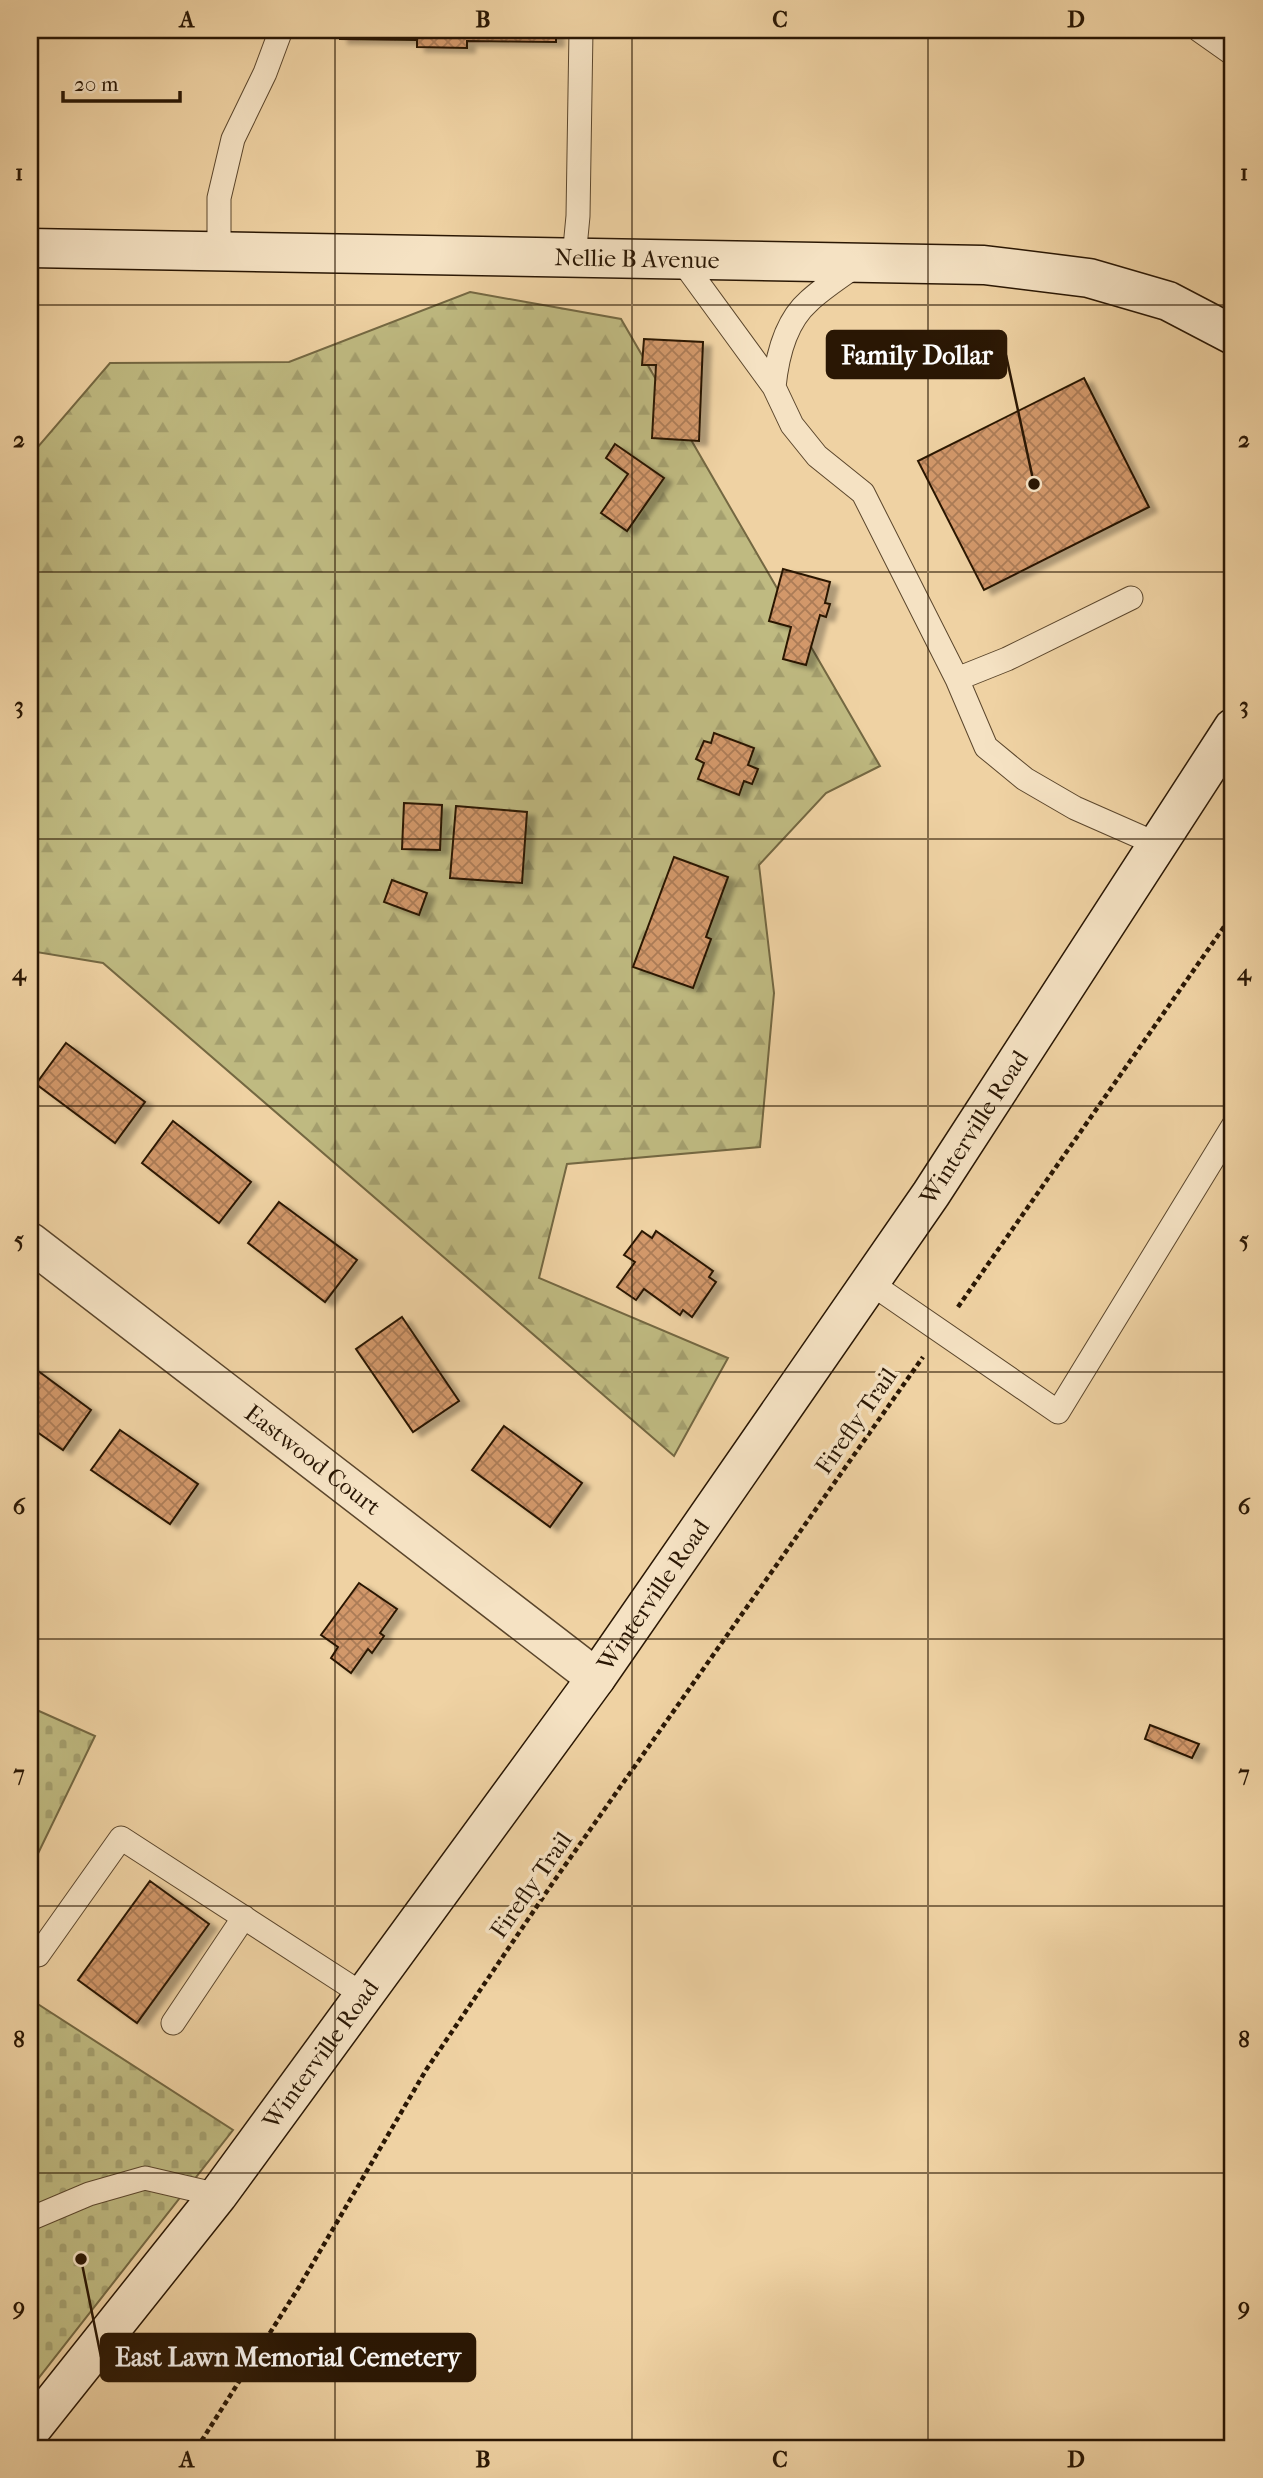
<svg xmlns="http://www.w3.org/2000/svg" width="1263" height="2478" font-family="'IM FELL French Canon',serif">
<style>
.forest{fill:url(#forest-firs);stroke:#746842;stroke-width:2}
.cemetery{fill:url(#cemetery-stones);stroke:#746842;stroke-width:2}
.building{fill:url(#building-cross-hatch);stroke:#2a1704;stroke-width:2;filter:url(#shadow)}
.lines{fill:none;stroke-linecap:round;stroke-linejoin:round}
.lane-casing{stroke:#5b462c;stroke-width:25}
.street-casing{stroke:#5b462c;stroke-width:41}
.secondary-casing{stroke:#2a1704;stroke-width:41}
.path{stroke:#2a1704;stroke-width:4.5;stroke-dasharray:5 3.5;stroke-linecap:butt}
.lane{stroke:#f5e2c3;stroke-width:23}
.street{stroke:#f5e2c3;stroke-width:38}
.secondary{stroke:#f5e2c3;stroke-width:38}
.grid{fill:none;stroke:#2a1704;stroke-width:2;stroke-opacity:0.55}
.labels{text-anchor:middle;stroke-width:7;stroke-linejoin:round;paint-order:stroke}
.street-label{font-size:24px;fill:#2a1704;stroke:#f5e2c3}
.leader{fill:none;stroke:#2a1704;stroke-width:2.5}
.callout-dot{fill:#2a1704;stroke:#f5e2c3;stroke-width:2.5}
.callout{fill:#2a1704;stroke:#2a1704;stroke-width:2.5}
.callout-label{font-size:26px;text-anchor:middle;font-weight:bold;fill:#fff}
.neatline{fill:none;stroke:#2a1704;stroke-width:2.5}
.grid-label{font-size:23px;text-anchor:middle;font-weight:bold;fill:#2a1704}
</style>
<defs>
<pattern id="forest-firs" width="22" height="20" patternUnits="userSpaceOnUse" patternTransform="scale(1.75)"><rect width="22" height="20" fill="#bfba81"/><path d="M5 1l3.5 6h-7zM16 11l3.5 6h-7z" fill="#a49f6e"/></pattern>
<pattern id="cemetery-stones" width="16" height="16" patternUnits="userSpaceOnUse" patternTransform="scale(1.75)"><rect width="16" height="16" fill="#bfba81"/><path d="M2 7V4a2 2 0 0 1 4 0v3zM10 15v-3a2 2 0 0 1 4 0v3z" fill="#a49f6e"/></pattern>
<pattern id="building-cross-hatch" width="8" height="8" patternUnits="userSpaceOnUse" patternTransform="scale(1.75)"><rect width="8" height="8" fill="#d2986b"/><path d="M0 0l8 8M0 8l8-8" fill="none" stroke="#ab7b56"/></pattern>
<filter id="shadow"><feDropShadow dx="8" dy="4.5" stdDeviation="2" flood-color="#0004"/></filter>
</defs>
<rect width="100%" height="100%" fill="#efd2a3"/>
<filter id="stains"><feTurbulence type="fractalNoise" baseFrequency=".00286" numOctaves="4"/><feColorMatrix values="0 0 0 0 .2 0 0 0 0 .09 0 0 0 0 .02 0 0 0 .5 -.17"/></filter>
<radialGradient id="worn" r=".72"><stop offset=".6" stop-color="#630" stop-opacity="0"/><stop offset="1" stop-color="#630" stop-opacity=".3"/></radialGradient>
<path class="forest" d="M470,292l151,27 259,447 -54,27 -67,72 15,128 -14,154 -193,17 -28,114 189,80 -54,98 -571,-493 -73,-12v-495l80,-93 179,-1z"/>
<path class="cemetery" d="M30,1707l65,29 -65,134z
M30,1999l203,131 -203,259z"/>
<path class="building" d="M340,30h216v12l-89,-1v7l-50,-1v-7l-77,-1z
M644,339l59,3 -4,99 -47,-3 4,-73h-14z
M1084,378l65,129 -165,83 -66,-129z
M615,444l49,34 -37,53 -26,-18 27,-39 -22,-16z
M783,569l47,13 -5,21 5,1 -4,13 -6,-2 -14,50 -23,-6 8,-32 -22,-6z
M714,733l40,15 -6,17 10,4 -6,15 -8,-3 -5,14 -41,-16 6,-16 -8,-4 8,-18 7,2z
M404,803l38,2 -2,45 -38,-1z
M456,806l71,6 -5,71 -72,-5z
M674,857l54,20 -22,60 5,2 -18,49 -60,-21z
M392,880l35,13 -8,22 -35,-13z
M66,1043l79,59 -30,41 -79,-59z
M173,1121l78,61 -32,41 -77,-60z
M279,1202l78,58 -32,42 -77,-59z
M642,1231l10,7 4,-7 57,40 -4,6 7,5 -24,35 -9,-7 -3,5 -36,-26 -8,11 -19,-13 18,-25 -11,-7z
M402,1317l57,84 -46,31 -57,-83z
M30,1365l61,45 -28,40 -33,-23z
M504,1426l78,57 -32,44 -78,-57z
M120,1430l78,54 -28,40 -79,-54z
M359,1583l38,26 -17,24 4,3 -12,17 -4,-4 -17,24 -20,-15 7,-11 -17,-12z
M1150,1725l49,19 -7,14 -47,-19z
M150,1881l59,43 -72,99 -59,-43z"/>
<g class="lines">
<g class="lane-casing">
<path id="lane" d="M1199,30l34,24
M219,252v-54l14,-59 32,-66 16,-43
M574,258l4,-42 3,-186
M682,261l92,126 18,38 25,31 46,37 94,186 29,68 39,32 50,29 84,37
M774,387c3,-30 11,-65 35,-86 15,-14 33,-25 49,-37
M957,679l50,-20 124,-61
M869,1282l189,130 175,-286
M38,1955l83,-117 244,158
M173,2023l71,-106
M30,2219l59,-25 56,-16 73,17"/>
</g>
<g class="street-casing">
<g id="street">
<path id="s1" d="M30,1242l566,436"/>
</g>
</g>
<g class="secondary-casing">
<g id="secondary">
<path id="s2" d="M30,248l954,17 105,13 79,23 65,34"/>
<path id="s3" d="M30,2431l188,-236 378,-517 335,-484 302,-466"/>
</g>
</g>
<path class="path" d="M958,1307l275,-393
M197,2448l102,-161 127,-217 128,-189 369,-524"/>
<use href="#lane" class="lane"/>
<use href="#street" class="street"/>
<use href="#secondary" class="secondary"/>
</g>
<path class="grid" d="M335,30v2418M632,30v2418M928,30v2418M30,305h1203M30,572h1203M30,839h1203M30,1106h1203M30,1372h1203M30,1639h1203M30,1906h1203M30,2173h1203"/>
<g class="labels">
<g class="street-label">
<text dy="8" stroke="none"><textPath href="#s2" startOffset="607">Nellie B Avenue</textPath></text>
<text dy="8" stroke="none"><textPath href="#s3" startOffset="1610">Winterville Road</textPath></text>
<text transform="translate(856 1421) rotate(-55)" y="8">Firefly Trail</text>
<text dy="8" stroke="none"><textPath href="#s1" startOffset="357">Eastwood Court</textPath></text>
<text dy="8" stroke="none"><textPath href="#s3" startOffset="1043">Winterville Road</textPath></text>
<text transform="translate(531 1885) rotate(-55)" y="8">Firefly Trail</text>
<text dy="8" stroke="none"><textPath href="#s3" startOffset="476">Winterville Road</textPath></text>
</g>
</g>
<path class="leader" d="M1034 484L1006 355M81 2259L101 2357"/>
<g class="callout-dot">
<circle cx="1034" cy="484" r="7"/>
<circle cx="81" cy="2259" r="7"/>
</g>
<g class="callout">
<rect x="827" y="331" width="179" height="47" rx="7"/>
<rect x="101" y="2334" width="374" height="47" rx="7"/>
</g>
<g class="callout-label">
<text x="917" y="364">Family Dollar</text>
<text x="288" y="2366">East Lawn Memorial Cemetery</text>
</g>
<rect width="1263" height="2478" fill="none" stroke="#efd2a3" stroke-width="77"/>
<path d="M63 91v10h117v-10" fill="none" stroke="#2a1704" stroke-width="3.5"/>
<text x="74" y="91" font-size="21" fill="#2a1704" stroke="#f5e2c3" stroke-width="5" paint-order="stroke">20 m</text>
<rect x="38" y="38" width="1186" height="2402" class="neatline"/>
<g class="grid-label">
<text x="187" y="27">A</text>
<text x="483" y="27">B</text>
<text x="780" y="27">C</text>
<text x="1076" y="27">D</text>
<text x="19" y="180">1</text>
<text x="1244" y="180">1</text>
<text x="19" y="447">2</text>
<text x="1244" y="447">2</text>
<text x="19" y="713">3</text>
<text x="1244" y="713">3</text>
<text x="19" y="980">4</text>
<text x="1244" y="980">4</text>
<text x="19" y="1247">5</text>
<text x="1244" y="1247">5</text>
<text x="19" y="1514">6</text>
<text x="1244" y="1514">6</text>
<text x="19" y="1781">7</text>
<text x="1244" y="1781">7</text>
<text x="19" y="2047">8</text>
<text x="1244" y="2047">8</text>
<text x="19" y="2314">9</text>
<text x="1244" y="2314">9</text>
<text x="187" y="2467">A</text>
<text x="483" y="2467">B</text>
<text x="780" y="2467">C</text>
<text x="1076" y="2467">D</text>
</g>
<rect width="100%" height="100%" filter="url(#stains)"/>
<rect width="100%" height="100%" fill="url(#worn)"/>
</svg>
